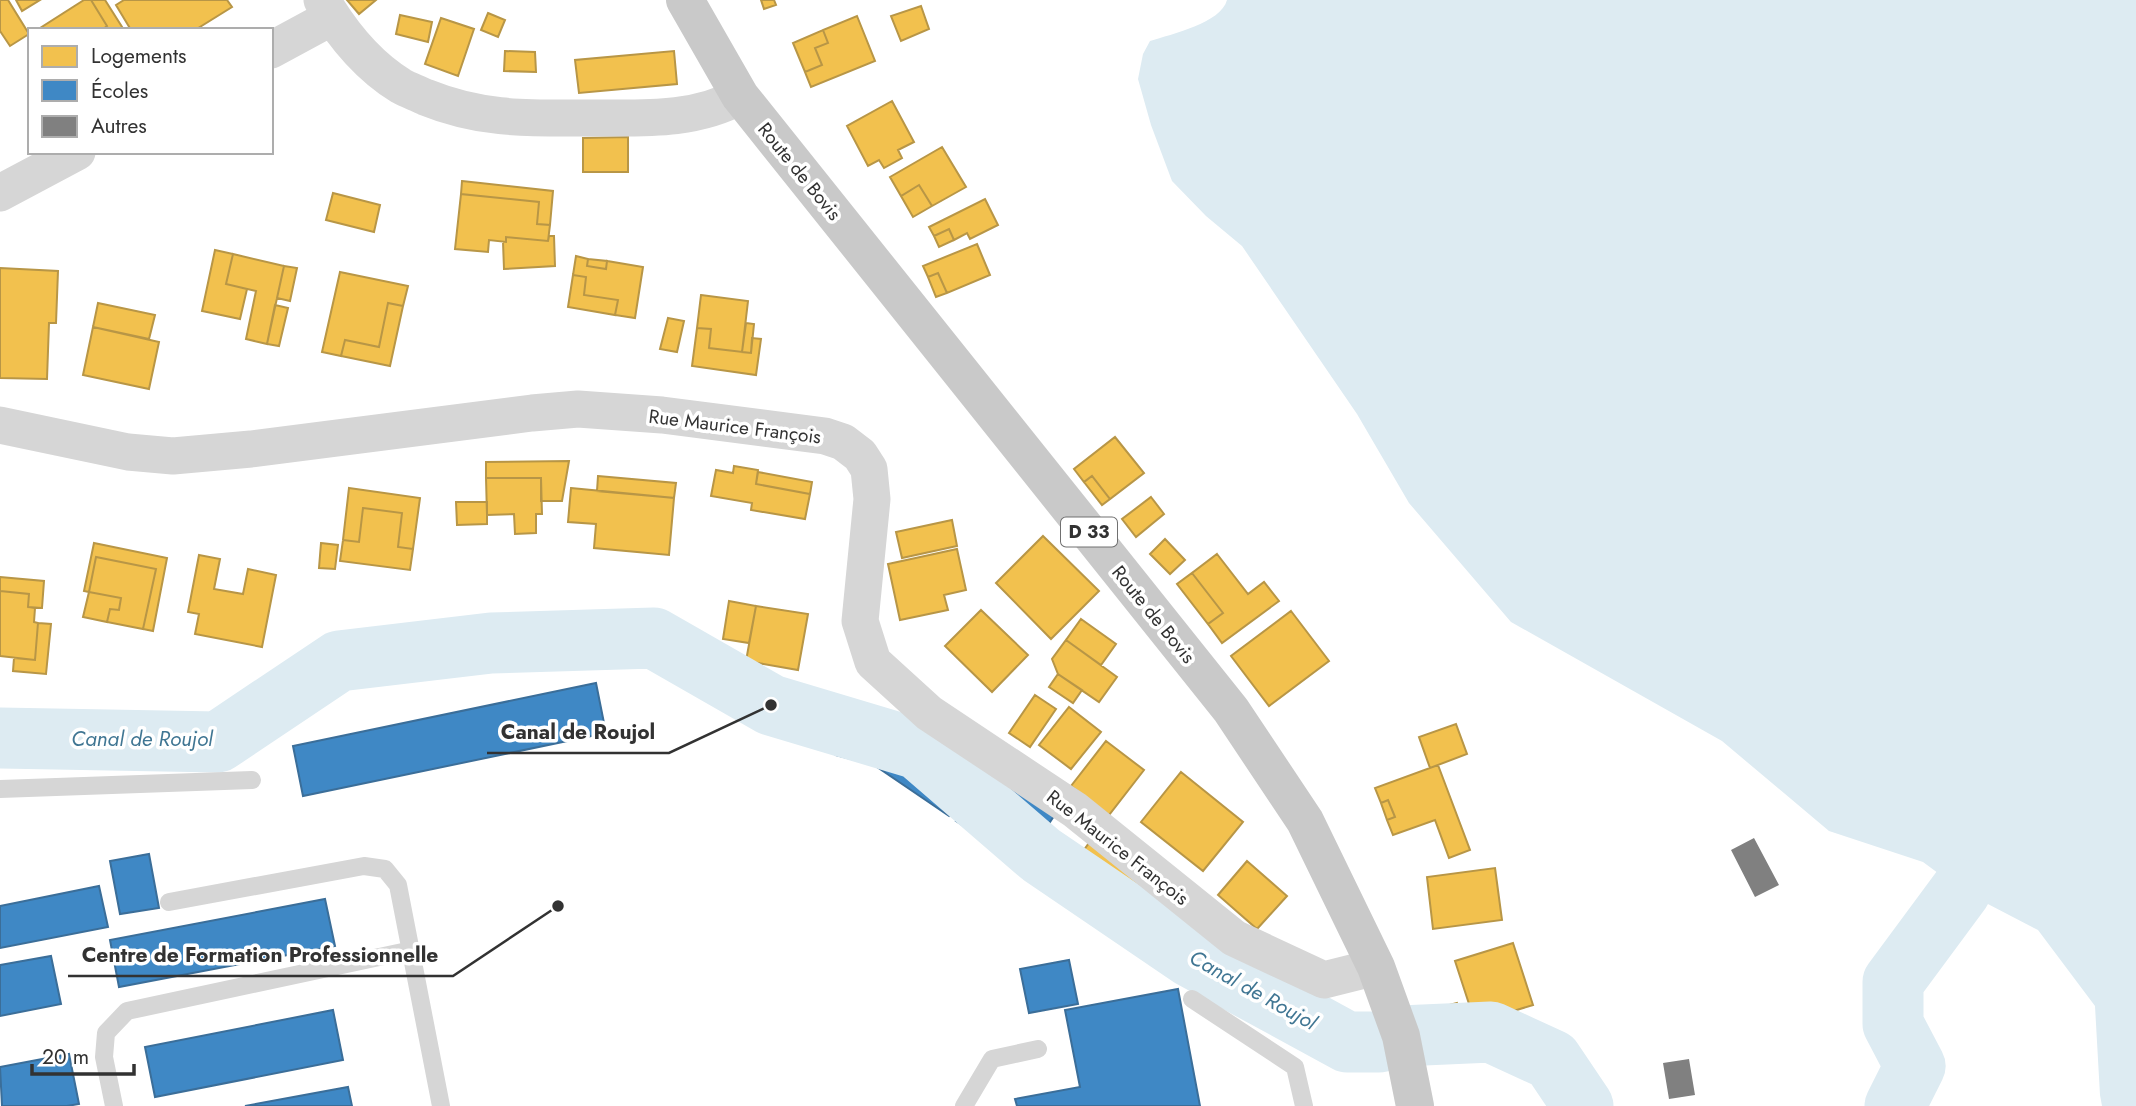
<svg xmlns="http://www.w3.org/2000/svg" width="2136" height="1106" font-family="Jost,sans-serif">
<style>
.water{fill:#ddebf2}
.homes{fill:#f2c14e;stroke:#b89646;stroke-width:2}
.schools{fill:#3f88c5;stroke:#3b6e99;stroke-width:2}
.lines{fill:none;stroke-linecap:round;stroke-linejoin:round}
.river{stroke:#ddebf2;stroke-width:61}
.building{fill:#808080}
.service{stroke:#d6d6d6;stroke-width:18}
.minor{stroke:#d6d6d6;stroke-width:37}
.primary{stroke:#c9c9c9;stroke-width:38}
.labels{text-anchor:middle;stroke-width:7;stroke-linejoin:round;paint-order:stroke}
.shield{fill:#fff;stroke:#707070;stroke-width:2}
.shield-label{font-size:18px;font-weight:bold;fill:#323232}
.street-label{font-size:19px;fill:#323232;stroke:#fff}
.water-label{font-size:21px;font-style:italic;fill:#407693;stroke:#fff}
.leader{fill:none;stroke:#323232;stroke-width:2.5}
.callout-dot{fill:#323232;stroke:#fff;stroke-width:2.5}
.callout-label{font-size:21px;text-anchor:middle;font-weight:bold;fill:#323232;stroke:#fff;stroke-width:7;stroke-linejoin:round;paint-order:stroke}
</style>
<rect width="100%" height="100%" fill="#fff"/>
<path class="water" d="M1227,0h909v1106h-34l-2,-11 -5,-89 -57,-76 -77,-40 -38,-28 -94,-31 -107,-90 -211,-119 -102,-119 -52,-89 -115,-168 -36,-30 -34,-35 -21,-56 -13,-46 5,-25 7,-13c22,-7 71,-18 77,-41z"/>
<path class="homes" d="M0,0h8l21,34 -19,12 -10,-15z
M16,0h24l-18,11z
M84,0h7l16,26 -5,4h-65z
M91,0h14l19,30h-22l5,-4z
M124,0h103l5,7 -37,23h-64l-15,-25z
M347,0h29l-17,14z
M761,0h13l2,5 -12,4z
M921,6l8,23 -28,12 -10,-25z
M488,13l17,7 -7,17 -17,-7z
M400,15l32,7 -4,20 -32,-8z
M857,16l18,45 -64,26 -6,-15 17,-7 -7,-17 13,-5 -5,-13z
M441,18l33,11 -16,47 -33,-12z
M823,30l5,13 -13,5 7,17 -17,7 -12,-29z
M505,51l30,1 1,20 -32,-1z
M674,51l3,33 -98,9 -4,-33z
M892,101l22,41 -16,8 4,8 -18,10 -5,-8 -11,6 -21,-40z
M628,137v35h-45v-34z
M942,147l24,40 -34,19 -13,-21 -18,11 -11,-19z
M462,181l91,10 -3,34 -13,-1 2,-22 -78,-8z
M919,185l13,21 -19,11 -12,-21z
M333,193l47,12 -6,27 -48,-12z
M461,194l78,8 -2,22 13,1 -2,16 -42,-4v5l-17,-2 -1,12 -33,-3z
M985,199l13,26 -28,14 -3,-6 -13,7 -5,-11 -15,7 -5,-9z
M949,229l5,11 -15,7 -5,-11z
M549,236h5l1,30 -51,3 -1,-27h3v-5l42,4z
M977,244l13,31 -43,18 -9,-20 -10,4 -5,-11z
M215,250l18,4 -7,30 21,5 -7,30 -38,-8z
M233,254l51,12 -17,78 -21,-5 10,-48 -30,-7z
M576,256l12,3 -1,7 19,3 1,-8 36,6 -8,51 -20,-3 3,-15 -34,-5 2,-18 -13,-2z
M588,259l19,2 -1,8 -19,-3z
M284,266l13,2 -7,33 -13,-3z
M0,268l58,3 -2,52h-7l-2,56 -47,-1z
M340,272l68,14 -5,20 -15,-3 -9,44 -34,-7 -4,16 -19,-4z
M938,273l9,20 -11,4 -8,-20z
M573,275l13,2 -2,18 34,5 -3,15 -47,-8z
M701,295l47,6 -6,51 -33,-4 2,-19 -14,-1z
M98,303l57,12 -6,24 -56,-12z
M388,303l15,3 -13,60 -49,-10 4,-16 34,7z
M275,305l13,3 -9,38 -12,-2z
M668,318l16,3 -7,31 -17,-3z
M746,323l8,1 -3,29 -9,-1z
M93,327l66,15 -10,47 -66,-14z
M697,328l14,1 -2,19 42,5 1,-15 9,1 -5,36 -64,-9z
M1115,437l29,36 -34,26 -18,-23 -8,6 -10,-13z
M569,461l-7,40h-21v-23h-55v-16z
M734,466l24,4 -2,14 54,10 -5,25 -54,-9 1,-7 -41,-7 5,-26 17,3z
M758,472l54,10 -2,12 -54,-10z
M598,476l78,7 -2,15 -77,-7z
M1092,476l18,23 -8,6 -18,-23z
M486,478h55l1,36h-6v19l-21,1 -1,-20 -27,1z
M349,488l71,10 -7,51 -15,-2 4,-34 -39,-5 -4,34 -16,-2z
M571,488l103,10 -5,57 -75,-7 2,-24 -28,-2z
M1151,497l13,17 -28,23 -14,-18z
M456,502h31v22l-30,1z
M363,508l39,5 -4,34 15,2 -3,21 -70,-9 3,-21 16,2z
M952,520l5,26 -55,12 -6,-26z
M1043,536l56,55 -48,48 -55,-56z
M1165,539l20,21 -15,14 -20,-20z
M94,543l73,15 -14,73 -10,-2 13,-60 -60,-12 -7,35 -5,-1z
M321,543l17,2 -3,24 -16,-1z
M957,549l9,41 -22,5 4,15 -48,10 -12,-56z
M1217,554l31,40 16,-12 15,19 -57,42 -14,-19 15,-11 -31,-40z
M199,555l21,4 -6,30 29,5 5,-25 28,6 -14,72 -67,-13 4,-20 -11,-2z
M96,557l60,12 -13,60 -36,-7 3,-13 9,1 2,-12 -32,-6z
M1192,573l31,40 -15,11 -31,-40z
M0,577l44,4 -2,27 -14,-1 1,-13 -29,-3z
M0,591l29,3 -1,13 7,1 -1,14 4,1 -3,37 -35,-4z
M89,592l32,6 -2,12 -9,-1 -3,13 -24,-5z
M729,601l27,5 -7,37 -26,-4z
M756,606l52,8 -10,56 -52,-9z
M981,610l47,45 -36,37 -47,-46z
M1291,611l38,50 -60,45 -38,-50z
M1081,619l35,25 -15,21 -35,-25z
M38,623l13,1 -5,50 -33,-3 1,-13 21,2z
M1066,640l51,37 -18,25 -41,-28 -6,-15z
M1058,674l24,16 -9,13 -24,-16z
M1035,695l21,14 -26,38 -21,-14z
M1069,707l32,25 -30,37 -32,-24z
M1456,724l11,30 -37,14 -11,-31z
M1106,741l38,29 -35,45 -38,-29z
M1438,765l32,85 -21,8 -14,-38 -42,15 -6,-15 8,-3 -7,-17 -7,3 -6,-15z
M1181,772l62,50 -40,49 -62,-49z
M1388,800l7,17 -8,3 -6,-17z
M1089,843l61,44 -20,26 -60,-44z
M1247,861l40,35 -30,33 -39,-34z
M1495,868l7,52 -69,9 -6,-52z
M1513,943l20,62 -62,19 -6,-15 5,-2 -15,-46z
M1457,1003l8,26 -34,10 -8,-27z"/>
<path class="schools" d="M596,683l10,50 -303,63 -10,-50z
M859,711l109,79 -19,26 -75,-51 -38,-10z
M988,773l66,43 -32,48 -66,-43z
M149,854l10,54 -39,6 -10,-53z
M99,886l9,41 -108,21v-42z
M325,899l10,47 -216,41 -9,-47z
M1171,911l36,22 -24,39 -37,-23z
M1216,952l73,40 -17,31 -74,-40z
M51,956l10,48 -61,12v-51z
M1069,960l9,44 -49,9 -9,-44z
M1178,989l22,117h-183l-2,-7 65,-12 -15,-77z
M333,1010l10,50 -188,37 -10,-50z
M69,1054l10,50 -12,2h-65l-2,-39z
M348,1087l4,19h-107z"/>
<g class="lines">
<path class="river" d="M0,738l218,4 121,-81 152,-18 163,-5 117,67 147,44 123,106 150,102 156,85h32l22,-6 90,-4 61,28 31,46
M1895,1106l20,-40 -22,-42v-42l68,-92"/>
</g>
<path class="building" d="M1754,838l25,47 -24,12 -24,-47z
M1689,1059l6,36 -26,4 -6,-36z"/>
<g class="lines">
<path class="service" d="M0,789l252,-9
M169,902l195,-36 21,3 13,16 43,221
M1192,999l103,68 9,39
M114,1106l-10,-49 2,-24 21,-22 285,-61
M964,1106l28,-47 46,-10"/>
<path class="minor" d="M322,0c20,34 45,65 79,86 7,4 16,7 24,11 59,24 107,21 169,21 49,0 102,3 146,-22
M271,50l61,-33
M0,193l77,-41
M0,425l128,27 45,4 78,-7 281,-36 46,-4 84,6 163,21 18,6 17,13 9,14 3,30 -12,122 13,41 56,51 146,97 159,128 90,42 52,-13"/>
<path class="primary" d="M685,0l55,96 491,614 74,111 71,146 25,69 14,70"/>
</g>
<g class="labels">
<rect class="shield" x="1061" y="517.5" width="56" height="29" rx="5"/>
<g class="shield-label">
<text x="1089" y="538">D 33</text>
</g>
<g class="street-label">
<text transform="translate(800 171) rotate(51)" y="7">Route de Bovis</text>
<text transform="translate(735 426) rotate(7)" y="7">Rue Maurice François</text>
<text transform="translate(1154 614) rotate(51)" y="7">Route de Bovis</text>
<text transform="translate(1118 847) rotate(38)" y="7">Rue Maurice François</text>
</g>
<g class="water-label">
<text x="142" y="746">Canal de Roujol</text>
<text transform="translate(1253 990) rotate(29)" y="7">Canal de Roujol</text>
</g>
</g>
<path class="leader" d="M771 705L669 753H487M558 906L453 976H68"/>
<g class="callout-dot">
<circle cx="771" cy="705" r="7"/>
<circle cx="558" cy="906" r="7"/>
</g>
<g class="callout-label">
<text x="578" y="739">Canal de Roujol</text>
<text x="260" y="962">Centre de Formation Professionnelle</text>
</g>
<rect x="28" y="28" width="245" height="126" fill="#ffffff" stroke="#adadad" stroke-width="2"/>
<rect x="42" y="46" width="35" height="21" fill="#f2c14e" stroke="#adadad" stroke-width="2"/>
<text x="91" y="63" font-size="21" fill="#323232">Logements</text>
<rect x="42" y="80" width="35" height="21" fill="#3f88c5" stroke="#adadad" stroke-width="2"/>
<text x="91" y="98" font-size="21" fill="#323232">Écoles</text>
<rect x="42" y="116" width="35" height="21" fill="#808080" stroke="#adadad" stroke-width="2"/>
<text x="91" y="133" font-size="21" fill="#323232">Autres</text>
<path d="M32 1064v10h102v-10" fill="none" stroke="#323232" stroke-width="3.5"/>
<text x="42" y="1064" font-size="21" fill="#323232" stroke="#ffffff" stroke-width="5" paint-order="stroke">20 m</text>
</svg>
